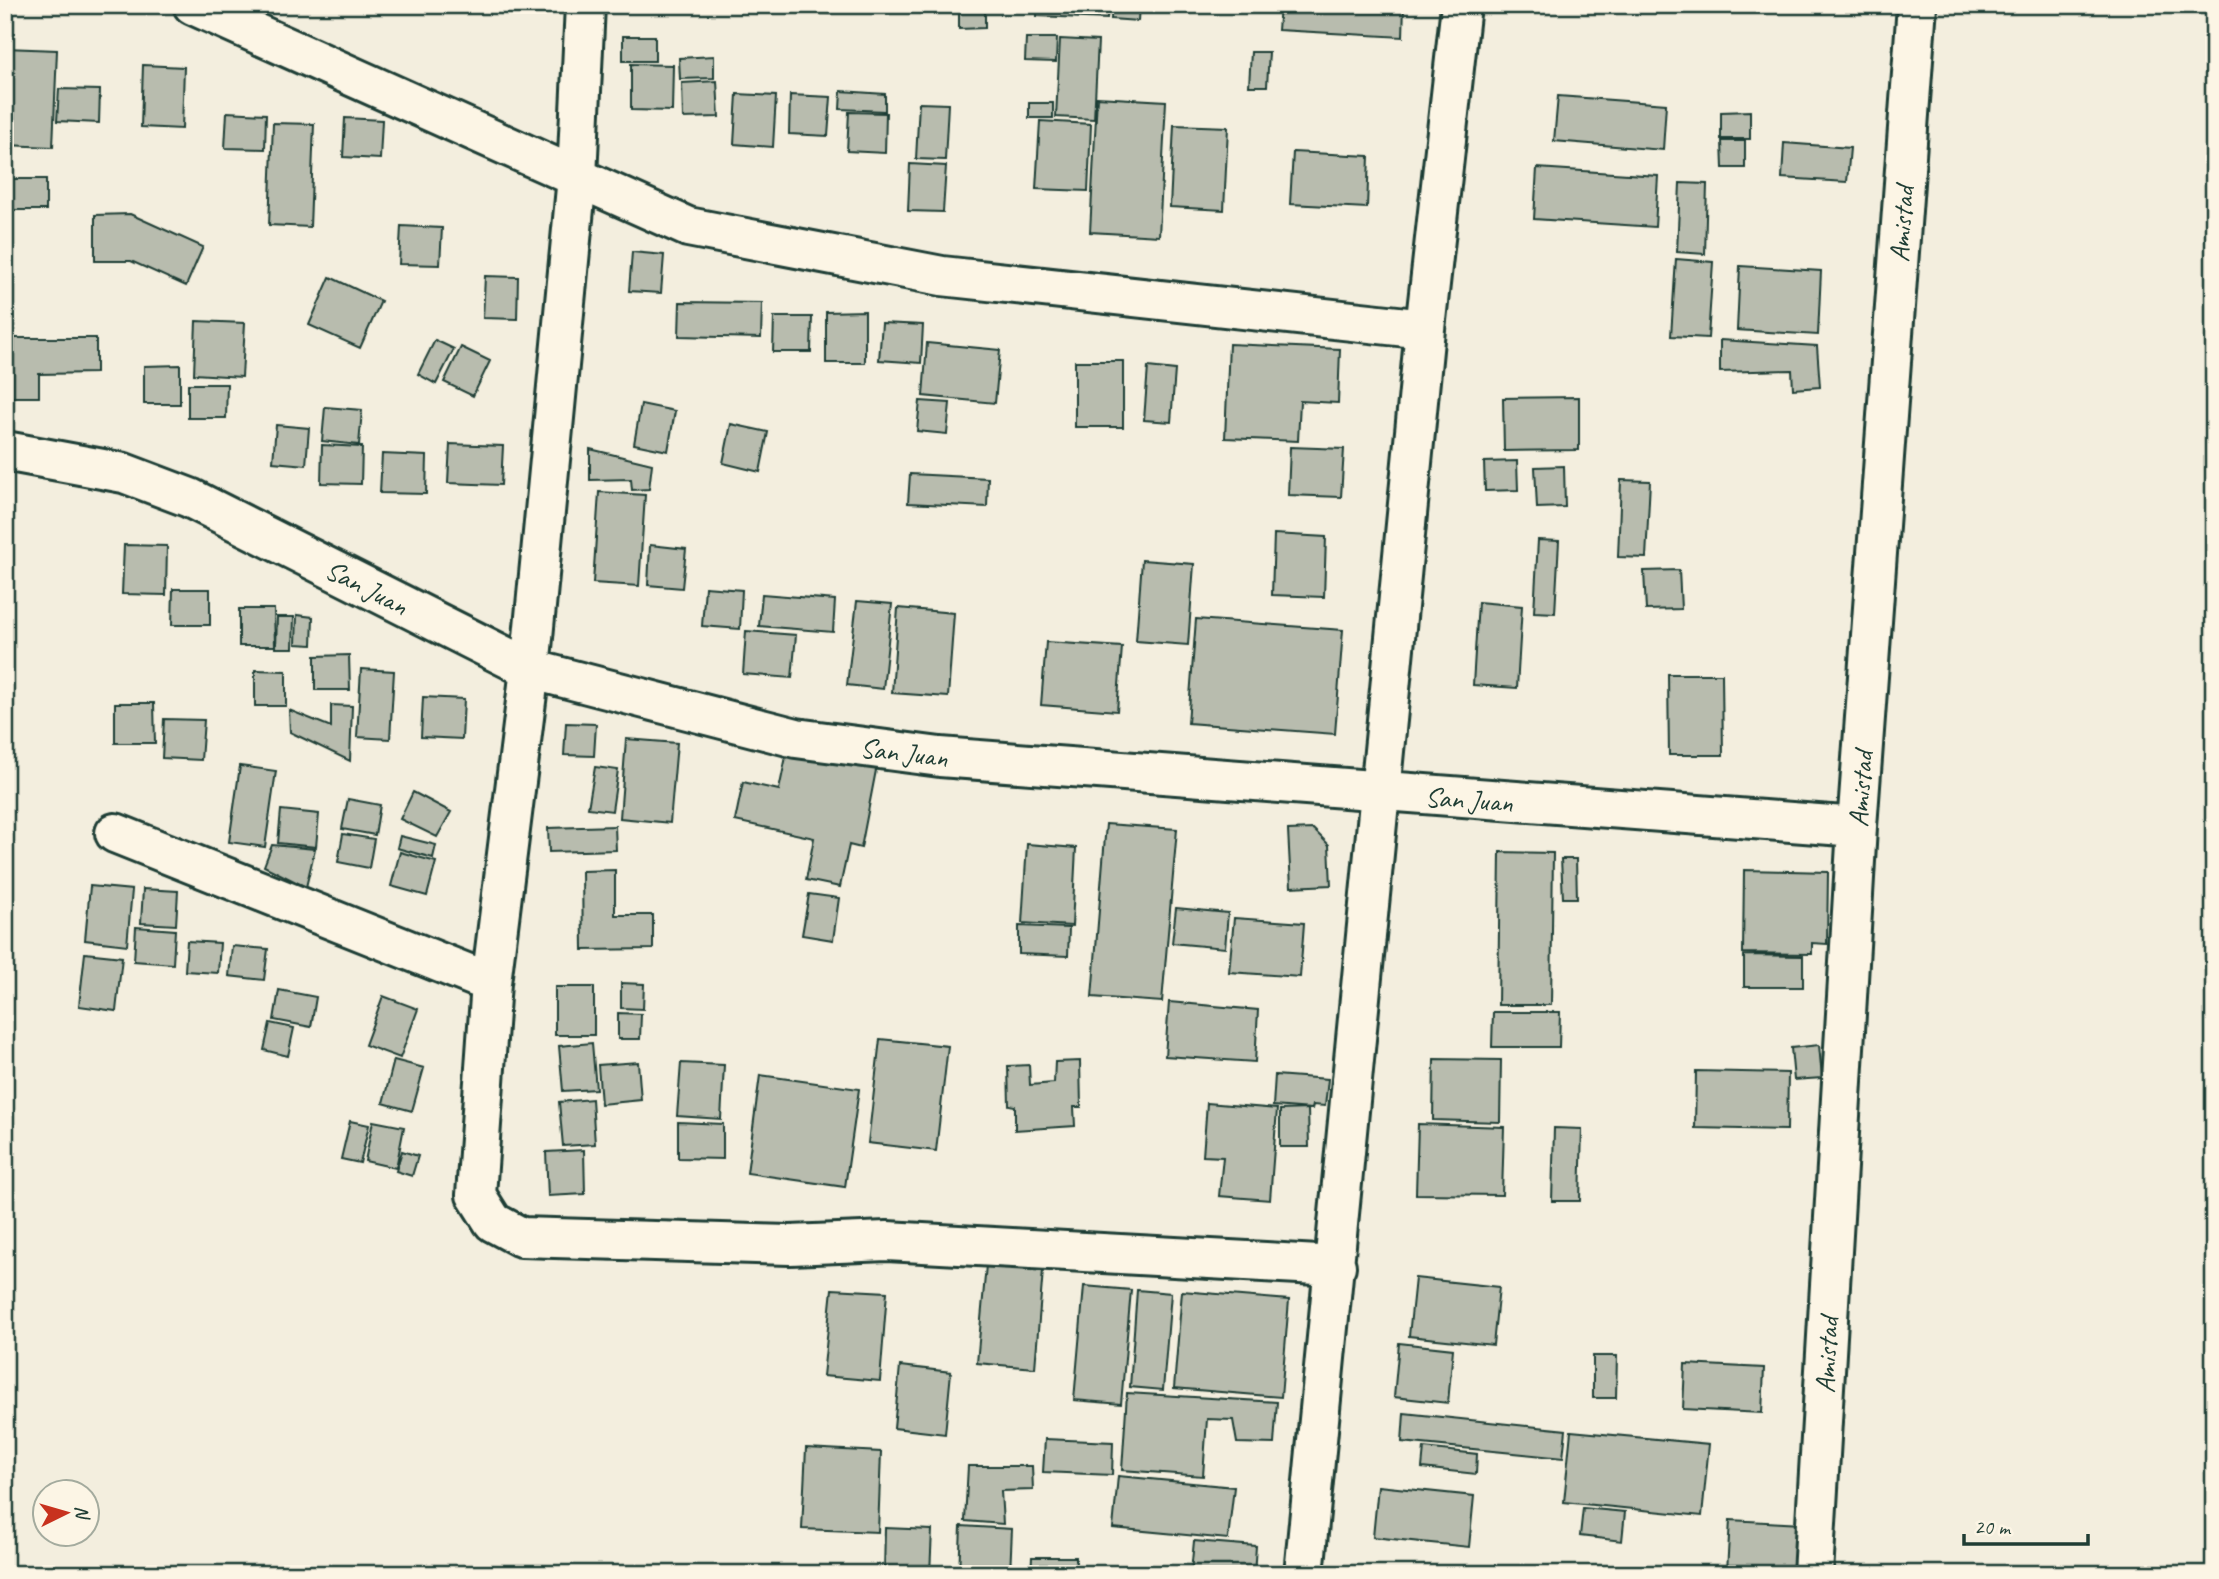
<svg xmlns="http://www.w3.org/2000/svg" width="2219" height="1579" font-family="Caveat,sans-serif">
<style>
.building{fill:#b8bcae;stroke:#1f3d34;stroke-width:2}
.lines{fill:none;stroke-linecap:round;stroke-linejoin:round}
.minor-casing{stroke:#1f3d34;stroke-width:44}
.minor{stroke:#fcf5e5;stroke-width:38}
.labels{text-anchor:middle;stroke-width:5;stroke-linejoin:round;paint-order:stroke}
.street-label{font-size:28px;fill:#1f3d34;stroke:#fcf5e5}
</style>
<rect width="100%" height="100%" fill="#f3eede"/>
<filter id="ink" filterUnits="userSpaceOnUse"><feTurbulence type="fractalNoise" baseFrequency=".0143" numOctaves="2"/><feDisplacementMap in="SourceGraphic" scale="14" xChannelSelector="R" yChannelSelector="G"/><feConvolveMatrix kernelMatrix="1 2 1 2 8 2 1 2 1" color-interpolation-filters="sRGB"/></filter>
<g filter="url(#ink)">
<path class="building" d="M787,5h43v9l-43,-2z
M959,5h26v23l-26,1z
M1037,5h71l-1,14 -70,-3z
M1112,5h27l-1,16 -27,-2z
M1188,5h46l-1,3z
M1280,5h124l-1,32 -125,-7z
M1670,5h56v4h-56z
M623,36h32v25h-32z
M1026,38h31l-1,24 -31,-1z
M1060,39l38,2 -4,78 -38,-2z
M5,48l52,2 -4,97 -48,-2z
M1251,52h18l-2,34h-18z
M714,56v22l-34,1 -1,-21z
M631,64l42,1 -1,46 -41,-1z
M143,65l41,2 -2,62 -41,-2z
M717,81l2,36 -36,1 -1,-35z
M59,89l41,1 -1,33 -42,-2z
M841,91l44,3v17l-45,-2z
M737,94l39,2 -3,51 -39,-3z
M790,95l41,2 -3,39 -39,-2z
M1558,96l108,8 -3,46 -109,-9z
M1097,97l69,4 -7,135 -69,-4z
M919,103l29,1 -3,56 -29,-1z
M1029,103h24v15h-24z
M1750,111v28h-29v-27z
M227,112l39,2 -1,35 -40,-1z
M849,112l37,1 -1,40 -38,-2z
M345,118l37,2 -2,39 -37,-2z
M1040,121l51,3 -3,67 -52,-2z
M273,123l41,1 -4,103 -41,-2z
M1174,125l54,2 -4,83 -54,-3z
M1722,141h23v27h-22z
M1784,143l66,5 -3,34 -65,-4z
M1293,152l76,4 -2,52 -77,-4z
M910,164l36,2 -3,46 -35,-1z
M1537,168l121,8 -3,51 -121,-8z
M5,179h41v31h-41z
M1680,183l27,1 -2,70 -28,-2z
M130,214l73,33 -17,39 -55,-25h-36v-46z
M401,226l41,2 -2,37 -41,-1z
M632,252l32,3 -3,38 -32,-2z
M1676,259l37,3 -5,76 -37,-2z
M1740,266l81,5 -3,64 -81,-5z
M485,276l33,1 -1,42 -34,-1z
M330,277l51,24 -21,47 -51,-23z
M680,302l82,1 -1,35 -82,-2z
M865,311v52h-39v-51z
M774,317h38l-1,35h-38z
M196,321l49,2 -3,54 -48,-3z
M882,323l41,2 -2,38 -42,-3z
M12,338h84v35l-57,1v23h-27z
M435,340l19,9 -18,35 -18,-10z
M1720,340l97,6 3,41 -27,2 -1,-19 -72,2z
M927,343l73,7 -5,53 -72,-7z
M1229,344l111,5 -2,54 -38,-2 -2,40 -73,-3z
M461,347l29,14 -17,35 -29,-14z
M1075,361h48v66h-48z
M180,365v39h-36v-38z
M1148,367l27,3 -4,52 -27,-2z
M188,384h39l-1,34h-38z
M1579,397v53l-75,1 -1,-53z
M920,401l30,2 -3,31 -30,-3z
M641,404l34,7 -7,40 -34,-7z
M325,407l37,3 -3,35 -37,-4z
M731,424l37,8 -8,40 -37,-9z
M276,425l33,3 -3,37 -33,-3z
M450,444l53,2 -2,39 -53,-2z
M322,445l40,2 -1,37 -40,-1z
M1290,447l54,2 -3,48 -53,-2z
M590,449l62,15 -3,25 -17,1 -1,-11 -41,1z
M382,454l45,2 -1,38 -46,-1z
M1517,461l1,29 -33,1 -1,-29z
M1564,466l1,41 -28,1 -2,-41z
M910,474l78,4 -1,29 -79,-4z
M1621,480l29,1 -4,77 -28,-1z
M599,492l46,3 -6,91 -46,-3z
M1274,534l52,3 -2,60 -52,-2z
M1538,540l21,1 -4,72 -21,-1z
M124,545l43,1 -1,49 -44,-1z
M650,545l36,4 -4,39 -34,-3z
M1142,560l52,4 -6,81 -52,-4z
M1679,570l2,39 -35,1 -2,-39z
M705,587l37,3 -2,39 -38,-3z
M173,589h37v36h-38z
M762,594l73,6 -2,32 -74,-6z
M857,601l35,3 -9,85 -36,-4z
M1478,602l44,4 -5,82 -44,-3z
M898,608l56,5 -6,84 -56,-4z
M239,609h35l1,37h-36z
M297,615l16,2 -1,28 -16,-1z
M277,617h17l-1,31h-17z
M1196,619l147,11 -8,104 -147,-11z
M746,631l50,4 -4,43 -49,-4z
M1046,642l76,5 -5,64 -76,-6z
M349,655l1,35h-35v-34z
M361,669l33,2 -4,68 -33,-2z
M255,670l31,1v35h-31z
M1668,674h54l1,81h-54z
M423,697l41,2 -2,40 -41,-2z
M115,703h39l1,40h-40z
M331,705l21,1 -2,55 -60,-29 -1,-22 42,17z
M164,719l40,1 -3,40 -39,-2z
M566,723l30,1 -2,32 -30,-1z
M626,739l51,4 -7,80 -50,-5z
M788,747l89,18 -16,83 -12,-3 -9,42 -34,-7 8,-42 -79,-17 8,-39 36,8z
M240,766l36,5 -11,76 -36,-5z
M595,767l23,3 -6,41 -24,-3z
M413,792l38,20 -14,25 -37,-18z
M348,799l32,6 -5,30 -33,-6z
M281,810l38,4 -3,33 -38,-4z
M1106,824l71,5 -15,173 -70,-5z
M615,826l1,24 -67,2 -1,-24z
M1313,829l16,16 2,40 -40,2 -3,-57z
M343,834l31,5 -5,29 -31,-6z
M400,836l36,9 -3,13 -36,-10z
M1027,844l49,4 -4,78 -50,-3z
M272,845l43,4 -9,38 -42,-21z
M400,852l36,10 -9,34 -36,-10z
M1500,852l53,1 -2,152h-53z
M1561,859h15l1,39h-14z
M615,870v45h38v34l-70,1 -1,-79z
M1744,870l84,2 -1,72 -15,-1v11l-69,-1z
M90,886l42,4 -5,55 -42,-5z
M143,889l35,2 -2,34 -35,-2z
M809,894l30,4 -6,42 -31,-5z
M1176,908l52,5 -3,35 -53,-5z
M1234,918l70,5 -4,54 -71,-5z
M1019,926l50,2 -1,28 -49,-2z
M136,927l39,3 -2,34 -39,-3z
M187,941l33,2 -2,30 -33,-2z
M232,946l36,3 -4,31 -35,-4z
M85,953l37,4 -6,54 -37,-5z
M1744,955l59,1v31h-59z
M621,983l23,1 -1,25 -22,-1z
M555,987h39v48h-39z
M279,990l37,7 -5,30 -37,-7z
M383,996l35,13 -18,49 -35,-13z
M1169,1002l89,8 -3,52 -90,-6z
M1493,1012h67l-1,35h-67z
M618,1013l23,1 -1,25h-22z
M270,1023l24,5 -6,28 -24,-6z
M880,1039l68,7 -12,105 -68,-8z
M592,1043l4,46 -33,2 -4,-45z
M1819,1045l3,33 -28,2 -3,-32z
M1434,1059l67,1 -1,62 -67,-2z
M394,1060l30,8 -12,43 -29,-8z
M1080,1061l1,46h-7l1,19 -60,4v-24l-6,-1 -1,-39 21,-1 1,20 24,-2 1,-21z
M638,1062l3,38 -40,4 -3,-39z
M681,1063l43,2 -3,54 -44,-3z
M1696,1071l92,2 -1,57 -92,-2z
M760,1075l99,14 -14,98 -98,-14z
M1275,1075l53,4 -3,27 -12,-1 -1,4 -39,-3z
M592,1099l3,45 -32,2 -4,-44z
M1207,1103l70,6 -7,91 -51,-4 4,-39 -20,-1z
M1308,1109l1,38h-29v-37z
M350,1121l19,4 -9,38 -19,-4z
M373,1121l31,6 -8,41 -31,-7z
M678,1122l45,2v35l-45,-1z
M1418,1124l86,3 -2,68 -86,-1z
M1554,1128l28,1 -2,72h-28z
M584,1150l1,44 -37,2 -2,-44z
M402,1151l16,5 -6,20 -16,-5z
M986,1265l57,5 -8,98 -58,-5z
M1415,1278l84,9 -6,58 -84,-9z
M1084,1286l47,4 -10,114 -47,-4z
M832,1289l55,3 -7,89 -57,-5z
M1137,1290l34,3 -8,97 -33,-3z
M1182,1291l107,9 -8,97 -107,-9z
M1399,1343l54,6 -5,54 -54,-6z
M1593,1356h24l-1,42h-23z
M1685,1364l79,4 -2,45 -79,-4z
M900,1366l51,6 -6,62 -51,-6z
M1127,1393l150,9 -3,42 -37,-1 -4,-23 -26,-1 -4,57 -81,-6z
M1404,1413l162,17 -3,28 -161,-16z
M1571,1431l138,13 -7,72 -138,-14z
M1045,1439l68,3 -1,33 -69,-3z
M806,1448l75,4 -3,80 -76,-3z
M1424,1448l53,6 -1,20 -54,-6z
M968,1466h64l1,24 -32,1 2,33 -38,-3z
M1118,1476l116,11 -6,52 -115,-11z
M1378,1486l96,10 -5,51 -96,-10z
M1583,1508l42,4 -3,29 -42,-5z
M1730,1520l72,4 -3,50 -72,-3z
M961,1526l51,3 -2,45h-51z
M885,1528l47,2 -2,44h-46z
M1194,1541l62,5 -2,28 -63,-2z
M1032,1557h44v17h-45z"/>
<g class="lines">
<g class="minor-casing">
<path id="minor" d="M193,5l495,222 254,49 483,53
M585,5l-8,172 -47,492 -39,314 -15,212 17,27 28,15 269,8 97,-4 449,25
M5,451l119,22 66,25 340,171 266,69 144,19 917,70
M115,833l376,150
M1304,1574l121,-1245 36,-324
M1813,1574l44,-747 60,-822"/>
</g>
<use href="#minor" class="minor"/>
</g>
</g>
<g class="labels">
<g class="street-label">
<text transform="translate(1901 224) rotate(-86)" y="10">Amistad</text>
<text transform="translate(367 587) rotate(27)" y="10">San Juan</text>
<text transform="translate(904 752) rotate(7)" y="10">San Juan</text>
<text transform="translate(1860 789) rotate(-86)" y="10">Amistad</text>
<text transform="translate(1469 799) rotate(4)" y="10">San Juan</text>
<text transform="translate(1826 1355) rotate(-87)" y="10">Amistad</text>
</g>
</g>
<rect width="2219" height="1579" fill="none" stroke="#fcf5e5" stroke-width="28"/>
<rect x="14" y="14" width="2191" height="1551" fill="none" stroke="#1f3d34" stroke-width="2.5" filter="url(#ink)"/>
<g transform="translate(66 1513) rotate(85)"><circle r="33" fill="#fcf5e5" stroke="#a4ab9e" stroke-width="2"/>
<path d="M0-5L12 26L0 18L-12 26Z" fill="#c8321e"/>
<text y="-10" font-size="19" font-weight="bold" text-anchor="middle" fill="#1f3d34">N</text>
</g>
<path d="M1964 1534v10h124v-10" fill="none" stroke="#1f3d34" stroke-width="3.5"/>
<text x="1974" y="1534" font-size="21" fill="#1f3d34" stroke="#fcf5e5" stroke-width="5" paint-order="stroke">20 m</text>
</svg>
